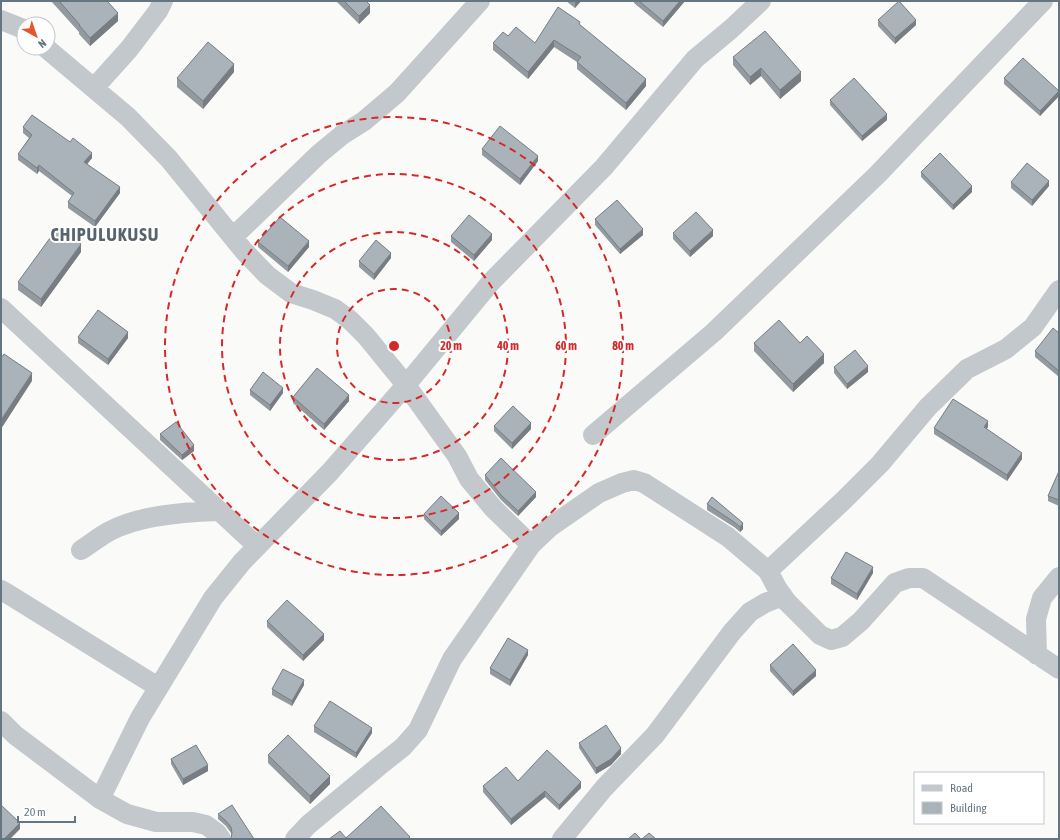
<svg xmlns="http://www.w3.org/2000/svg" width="1060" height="840" font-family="'Asap Condensed',sans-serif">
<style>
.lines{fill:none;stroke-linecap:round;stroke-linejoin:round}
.minor{stroke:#c3c8cc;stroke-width:20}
.wall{fill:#929a9f}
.shaded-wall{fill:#777d82}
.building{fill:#aab3b9;stroke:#777d82}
.ring{fill:none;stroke:#d62828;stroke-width:2;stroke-dasharray:7 5}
.labels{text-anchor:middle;stroke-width:4;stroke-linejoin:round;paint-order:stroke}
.district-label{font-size:18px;font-weight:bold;letter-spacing:1px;fill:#57646e;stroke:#fff}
.centre{fill:#d62828;stroke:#fff;stroke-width:2}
.ring-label{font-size:12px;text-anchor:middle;font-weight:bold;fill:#d62828;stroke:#fff;stroke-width:4;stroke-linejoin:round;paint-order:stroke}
</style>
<rect width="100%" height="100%" fill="#fafaf8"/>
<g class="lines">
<path class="minor" d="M1,20l20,8 3,2
M46,48l82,69 41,42 75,92 23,24 24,18 22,7 22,9 15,11 16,16 40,49 51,71 12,23 24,29 38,37
M94,88l35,-39 29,-38 5,-10
M233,237l86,-83 23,-19 22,-14 33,-28 83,-92
M1,308l256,238
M593,435l121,-103 164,-158 165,-173
M81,550c10,-6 19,-14 29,-19 30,-16 74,-19 108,-20
M768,571l76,-71 36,-36 48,-57 39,-38 39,-20 27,-22 26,-37
M1,590l7,4 150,93
M1037,655l-1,-36 6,-21 17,-21
M1,721l14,14 85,64 27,15 29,8h37l13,3 11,8 4,6
M100,799l40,-81 73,-120 29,-36 88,-90 76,-87 85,-103 113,-115 91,-108 36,-30 30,-28
M295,839l13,-14 71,-59 24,-19 15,-17 34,-71 79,-114 19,-18 49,-34 23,-10 12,-3 10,3 84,54 40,34 9,17 10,14 33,33 11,5 11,-3 19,-16 34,-38 14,-5h14l136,91
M562,839l42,-51 51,-53 77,-103 18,-20 15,-9 18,-7"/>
</g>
<path class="wall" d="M51,1h56l11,20 -28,25 -11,-12v-2z
M336,1h32l-1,1 3,11 -11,11z
M566,1h15l-6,7z
M634,1h51l-22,26 -29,-24z
M878,20l38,5 -21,19 -17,-18z
M580,25l66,61 -20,24 -49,-41v-7l-23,-15 -26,32 -35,-29v-7l15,-7 27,7z
M733,57l68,24 -21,18 -19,-23 -11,9 -17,-20z
M234,72l-31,37 -26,-22v-9z
M1004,78l55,18 -19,20 -36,-32z
M830,100l57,20 -25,21 -32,-36z
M23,127l69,31 -5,6 33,29 -25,34 -27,-19v-6l4,-6 -33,-25 -2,3 -19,-14v-6l11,-16 -6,-5z
M482,149l56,12 -18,24 -38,-30z
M921,172l51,20 -19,18 -32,-33z
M1011,182l38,4 -17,20 -21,-18z
M595,219l48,16 -23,19 -25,-29z
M673,233l40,3 -23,21 -17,-18z
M451,236l41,4 -18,21 -23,-19z
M258,242l51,5 -21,25 -30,-25z
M81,252l-40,55 -23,-17v-8z
M391,258l-17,22 -15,-13v-6z
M1059,333v44l-24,-20v-6z
M78,337l50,1 -20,27 -30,-22z
M754,343h46l24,20 -31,29 -39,-41z
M834,367l34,5 -21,17 -13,-16z
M250,390l33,3 -13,18 -20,-16z
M293,397l56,4 -25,29 -31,-27z
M494,426l37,3 -19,20 -18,-18z
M988,427l-2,2 36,30 -15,22 -73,-47v-6z
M160,434l34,17 -12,9 -22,-20z
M1059,471v35l-11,-5v-5z
M485,475l51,22 -18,19 -17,-16 -16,-20z
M712,497l31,32 -3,3 -6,-5 -27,-17v-6z
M424,514l35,5 -18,17 -17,-17z
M873,573l-16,27 -26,-16v-6z
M267,621l57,19 -21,21 -36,-34z
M528,655l-18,31 -20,-12v-6z
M770,665l46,11 -23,20 -23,-25z
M304,685l-12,21 -20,-11v-6z
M314,726l58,7 -16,25 -42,-26z
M579,743l42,11 -10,11 -15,9 -17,-26z
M268,755l62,29 -20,20 -42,-41z
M171,759l37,12 -25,14 -12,-21z
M518,781l63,7 -22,22 -14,-13 -34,28 -28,-33v-6z
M218,814l36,25 -23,-1 1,-2 -1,-3 -5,-7 -8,-7z"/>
<path class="shaded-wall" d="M576,1h5l-6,7v-5z
M680,1h5l-22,26v-6z
M370,5v8l-11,11v-8z
M118,13v8l-28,25v-8z
M916,20v5l-21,19v-6z
M554,40v7l-26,32v-7z
M234,64v8l-31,37v-8z
M761,68v8l-11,9v-8z
M801,72v9l-21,18v-9z
M646,79v7l-20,24v-7z
M1059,91v5l-19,20v-5z
M887,114v6l-25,21v-5z
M92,153v5l-8,10v-6z
M538,156v5l-18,24v-6z
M39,165v6l-2,3v-6z
M1049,181v5l-17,20v-6z
M972,186v6l-19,18v-5z
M120,187v6l-25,34v-6z
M643,229v6l-23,19v-5z
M713,230v6l-23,21v-6z
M492,234v6l-18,21v-6z
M309,241v6l-21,25v-6z
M81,244v8l-40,55v-8z
M391,253v5l-17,22v-6z
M128,332v6l-20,27v-6z
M824,354v9l-31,29v-8z
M868,366v6l-21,17v-5z
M32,373v8l-31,48v-9z
M283,388v5l-13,18v-6z
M349,395v6l-25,29v-6z
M988,421v6l-4,6v-6z
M531,423v6l-19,20v-6z
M194,445v6l-12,9v-5z
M2,449v5l-1,5v-5z
M1022,453v6l-15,22v-6z
M536,492v5l-18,19v-5z
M459,513v6l-18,17v-5z
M743,523v6l-3,3v-5z
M873,567v6l-16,27v-6z
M324,634v6l-21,21v-6z
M528,650v5l-18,31v-6z
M816,670v6l-23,20v-5z
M304,680v5l-12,21v-5z
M372,728v5l-16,25v-5z
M621,748v6l-10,11 -15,9v-6z
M208,765v6l-25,14v-6z
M330,776v8l-20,20v-8z
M581,782v6l-22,22v-5z
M545,791v6l-34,28v-6z
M20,823v6l-10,10h-6z"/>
<path class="building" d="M59,1h48l11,12 -28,25 -11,-13h1z
M344,1h22l4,4 -11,11z
M639,1h41l-17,20z
M899,1l17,19 -21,18 -17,-18z
M558,7l22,15 -1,2 67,55 -20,24 -49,-41 4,-5 -27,-17 -26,32 -35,-29 10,-11 5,4 8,-9 19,16z
M765,31l36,41 -21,18 -19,-22 -11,9 -17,-20z
M208,42l26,22 -31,37 -26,-23z
M1023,58l36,33 -19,20 -36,-33z
M854,78l33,36 -25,22 -32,-36z
M32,115l38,27 3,-4 19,15 -8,9 36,25 -25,34 -27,-19 6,-9 -35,-28 -2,3 -19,-14 14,-19 -9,-8z
M500,126l38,30 -18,23 -38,-30z
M940,153l32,33 -19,19 -32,-33z
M1027,163l22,18 -17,19 -21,-18z
M617,200l26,29 -23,20 -25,-30z
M696,212l17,18 -23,21 -17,-18z
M469,215l23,19 -18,21 -23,-19z
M280,217l29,24 -21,25 -30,-24z
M58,227l23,17 -40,55 -23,-17z
M376,240l15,13 -17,21 -15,-13z
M98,310l30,22 -20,27 -30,-22z
M779,320l21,23 7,-7 17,18 -31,30 -39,-41z
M1053,328l6,5v38l-24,-20z
M855,350l13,16 -21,18 -13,-17z
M4,354l28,19 -31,47v-62z
M317,368l32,27 -25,29 -31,-27z
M263,372l20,16 -13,17 -20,-15z
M953,399l35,22 -4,6 38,26 -15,22 -73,-47z
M513,406l18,17 -19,20 -18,-17z
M176,422l18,23 -12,10 -22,-21z
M501,458l35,34 -18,19 -17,-16 -16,-20z
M1059,471v29l-11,-4z
M441,496l18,17 -18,18 -17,-17z
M712,497l31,26 -3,4 -6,-5 -27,-18z
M846,552l27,15 -16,27 -26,-16z
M287,600l37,34 -21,21 -36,-34z
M508,638l20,12 -18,30 -20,-12z
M793,644l23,26 -23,21 -23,-26z
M283,669l21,11 -12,21 -20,-12z
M330,701l42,27 -16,25 -42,-27z
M606,725l15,23 -10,11 -15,9 -17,-25z
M288,735l42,41 -20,20 -42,-41z
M196,745l12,20 -25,14 -12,-20z
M547,750l34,32 -22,23 -14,-14 -34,28 -28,-33 23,-19 12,14z
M1,805l19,18 -16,16h-3z
M232,805l22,34h-23v-1l1,-5 -1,-6 -5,-6 -8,-7z
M381,806l29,31 -2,2h-79l11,-8 6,7z
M635,833l6,6h-13z
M649,833l7,6h-14z"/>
<g class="ring">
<circle cx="394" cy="346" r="57"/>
<circle cx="394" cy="346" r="114"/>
<circle cx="394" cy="346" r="172"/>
<circle cx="394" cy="346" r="229"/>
</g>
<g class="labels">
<g class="district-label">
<text x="105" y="241">CHIPULUKUSU</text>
</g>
</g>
<circle cx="394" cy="346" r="6" class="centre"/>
<g class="ring-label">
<text x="451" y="350">20 m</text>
<text x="508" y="350">40 m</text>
<text x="566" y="350">60 m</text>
<text x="623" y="350">80 m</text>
</g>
<rect width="1060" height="840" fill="none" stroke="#657683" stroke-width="4"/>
<rect x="914" y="772" width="130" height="52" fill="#ffffff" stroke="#c1c8cd"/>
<rect x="922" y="785" width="20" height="6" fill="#c3c8cc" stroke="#c1c8cd"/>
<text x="950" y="792" font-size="12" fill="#657683">Road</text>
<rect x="922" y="802" width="20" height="12" fill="#aab3b9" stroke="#c1c8cd"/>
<text x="950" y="812" font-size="12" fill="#657683">Building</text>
<g transform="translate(36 36) rotate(140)"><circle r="19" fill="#ffffff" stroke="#c1c8cd"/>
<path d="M0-3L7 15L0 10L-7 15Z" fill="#e4572e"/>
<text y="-6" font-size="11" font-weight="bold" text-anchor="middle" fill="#657683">N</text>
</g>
<path d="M18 816v6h57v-6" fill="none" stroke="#657683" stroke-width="2"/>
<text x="24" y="816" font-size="12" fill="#657683" stroke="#ffffff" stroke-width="3" paint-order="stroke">20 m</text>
</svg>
